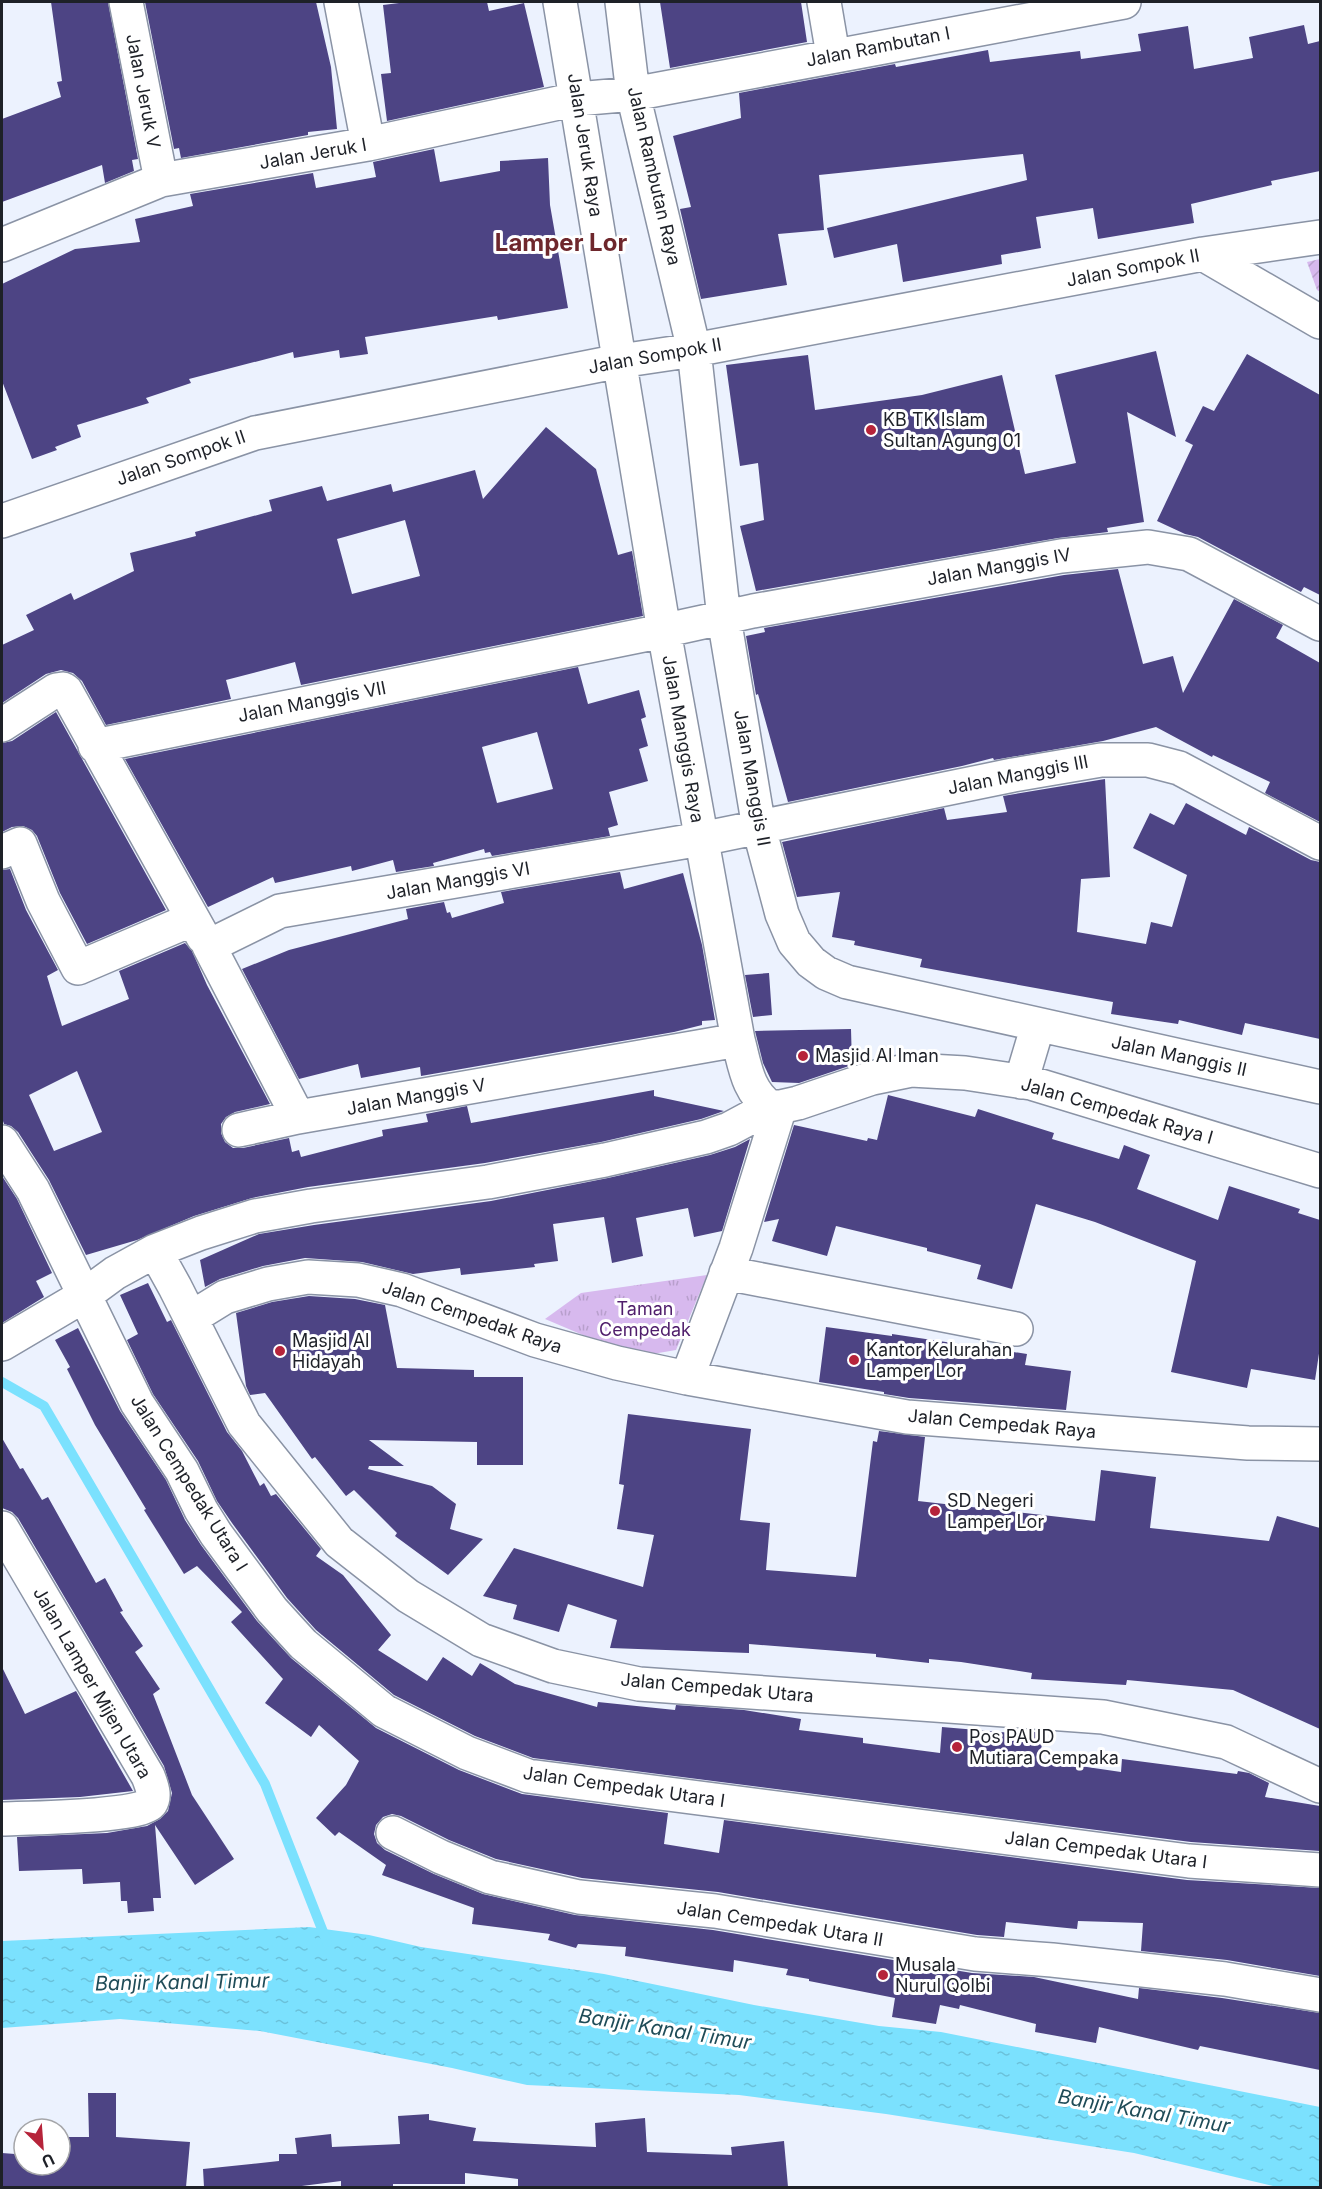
<svg xmlns="http://www.w3.org/2000/svg" width="1322" height="2189" font-family="Inter,sans-serif">
<style>
.park{fill:url(#park-tufts)}
.garden{fill:url(#garden-furrows)}
.water{fill:url(#water-ripples)}
.lines{fill:none;stroke-linecap:round;stroke-linejoin:round}
.stream{stroke:#7be1fe;stroke-width:10}
.building{fill:#4d4484;fill-rule:evenodd}
.minor-casing{stroke:#8a93a5;stroke-width:36}
.minor{stroke:#fff;stroke-width:33}
.poi-dot{fill:#b6243a;stroke:#fff;stroke-width:2}
.labels{text-anchor:middle;stroke-width:6;stroke-linejoin:round;paint-order:stroke}
.street-label{font-size:18px;fill:#1e2128;stroke:#fff}
.poi-label{font-size:18px;fill:#1e2128;stroke:#fff;text-anchor:start}
.park-label{font-size:18px;fill:#4f1d6b;stroke:#fff}
.water-label{font-size:20px;font-style:italic;fill:#1f4c58;stroke:#fff}
.district-label{font-size:24px;font-weight:bold;fill:#6e272c;stroke:#fff}
</style>
<defs>
<pattern id="park-tufts" width="24" height="20" patternUnits="userSpaceOnUse" patternTransform="scale(1.5)"><rect width="24" height="20" fill="#d7b9ee"/><path d="M3 7l-1-3M5 7V3M7 7l1-3M15 17l-1-3M17 17v-4M19 17l1-3" fill="none" stroke="#b89fcc"/></pattern>
<pattern id="garden-furrows" width="10" height="10" patternUnits="userSpaceOnUse" patternTransform="scale(1.5)"><rect width="10" height="10" fill="#d7b9ee"/><path d="M-1 1l2-2M0 10L10 0M9 11l2-2" fill="none" stroke="#b89fcc"/></pattern>
<pattern id="water-ripples" width="26" height="14" patternUnits="userSpaceOnUse" patternTransform="scale(1.5)"><rect width="26" height="14" fill="#7be1fe"/><path d="M2 4q2-2 4 0t4 0M15 11q2-2 4 0t4 0" fill="none" stroke="#6ac1da"/></pattern>
</defs>
<rect width="100%" height="100%" fill="#ecf2fe"/>
<path class="park" d="M707,1275l-31,75 -41,7 -90,-38 36,-26z"/>
<path class="garden" d="M1320,259v33l-3,-2 -10,-28z"/>
<path class="water" d="M309,1927l60,8 52,12 183,27 150,31 125,21 62,6 379,75v80h-43l-143,-34 -248,-39 -147,-19 -212,-10 -75,-17 -192,-37 -140,-12 -118,9v-87z"/>
<g class="lines">
<path class="stream" d="M2,1382l42,24 221,378 62,158"/>
</g>
<path class="building" d="M51,2h57l30,157 -6,1 2,11 -29,12 -3,-18 -100,37v-83l59,-22 -4,-15 5,-1z
M145,2h171l15,65 6,62 -29,3v3l-127,23 -2,-10 -5,1z
M407,2h80l2,9 35,-8 20,84 -157,34 -6,-47 10,-1 -8,-68z
M660,2h141l6,40 -137,26z
M1304,25l4,19 12,-3v130l-49,10 1,4 -81,19 3,19 -96,16 -5,-31 -57,9 5,31 -40,7 1,9 -99,18 -6,-38 -63,14 -7,-30 200,-48 -4,-26 -204,21 5,55 -46,4 9,51 -86,14 -21,-90 11,-2 -18,-71 68,-18 -2,-25 156,-29 1,3 92,-17 2,12 90,-11 1,8 60,-8 -3,-17 50,-8 6,43 59,-11 -4,-21z
M434,149l6,33 60,-11v-10l48,-3 2,47 18,103 -70,12 -1,-4 -132,21 3,17 -28,4 -1,-8 -45,8 -1,-6 -104,27 2,4 -45,15 3,5 -72,22 4,12 -26,10 2,3 -25,9 -30,-78v-97l73,-35 65,-7 -5,-23 58,-13 -3,-12 123,-21 3,15 60,-11 -3,-15z
M1156,351l20,86 -49,-25 17,110 -37,6 1,4 -50,6 -302,53 -16,-65 24,-6 -6,-57 -18,3 -14,-101 82,-10 7,55 107,-15 80,-20 23,99 51,-11 -21,-88z
M1247,354l73,41v200l-16,-8 -3,5 -103,-55 -13,-3 -28,-13 36,-76 -8,-4 18,-35 11,5z
M546,427l50,42 22,86 14,-4 11,65 -342,69 -6,-23 -69,18 5,19 -125,26 -24,-44 -9,-8 -12,-3 -15,4 -44,29v-58l32,-15 -8,-15 45,-22 3,7 60,-29 -4,-18 66,-17 -1,-4 77,-21 -3,-11 53,-14 5,15 64,-17 2,8 82,-22 8,29zM405,520l15,56 -68,18 -15,-55z
M1118,569l25,95 30,-8 10,37 51,-94 49,26 -7,13 44,25v159l-55,-29 5,-11 -57,-27 -1,2 -56,-30 -53,14 -109,19 -1,-2 -31,8 -174,36 -30,-108 -2,1 -10,-59 19,-4 -1,-4 300,-53z
M578,667l10,37 51,-14 7,27 -5,2 7,27 -9,3 9,32 -39,11 9,33 -10,3 2,8 -118,20 -2,-4 -5,1 -1,-4 -51,14 1,3 -38,6 -3,-12 -41,11 -1,-5 -76,17 -2,-6 -65,30 -83,-148zM537,732l16,57 -56,14 -15,-56z
M56,712l110,198 -79,34 -27,-51 -23,-57 -5,-6 -9,-4 -11,1 -10,5v-89l10,-2z
M1105,779l5,98 -29,2 -4,53 69,12 5,-22 21,5 15,-52 -54,-27 17,-35 24,12 12,-22 60,32 3,-8 62,33 9,2v177l-75,-16 -3,12 -63,-15 -1,4 -67,-10 2,-12 -193,-35 2,-8 -68,-14 1,-4 -23,-4 8,-45 -43,5 -15,-55 162,-34 3,12 60,-8 -4,-16z
M10,869l16,41 32,60 -11,6 15,50 67,-27 -10,-28 66,-28 7,8 15,34 63,119 -35,8 -9,5 -5,7v9l4,9 8,6h10l46,-10 3,14 7,-2 2,7 82,-21 -1,-6 46,-8 -2,-8 41,-8 4,17 183,-33v6l70,15 -23,8 -100,23 -116,21 -177,24 -56,11 -58,18 -57,24 -51,15 -37,-75 -31,-48 -7,-6 -7,-2 -2,-6v-248zM77,1071l25,61 -48,19 -25,-56z
M620,872l4,17 59,-16 19,72 13,75 -13,1v4l-28,7 -253,44 -1,-9 -59,11 -3,-14 -59,15 -57,-110 47,-19 119,-31 -2,-10 38,-7 3,11 3,-1 2,6 52,-15 -3,-11z
M769,973l3,42 -19,2 -8,-42z
M851,1029l1,36 -53,18 -27,-1 -9,-19 -8,-32z
M888,1095l87,22 3,-8 76,24 -2,6 67,20 5,-14 26,10 -13,34 81,31 11,-34 71,23 -2,4 22,7v127l-5,33 -64,-11 -4,19 -76,-16 25,-111 -101,-39 -59,-18 -24,85 -35,-10 4,-14 -54,-14v-3l-91,-22 -9,30 -55,-15 7,-22 -15,3 30,-97 73,16 1,-3 9,2z
M750,1139l-28,92 -28,6 -6,-29 -52,10 7,38 -31,7 -8,-46 -51,7 5,37 -24,3 1,3 -74,8 -1,-7 -47,6 -51,-12 -57,-4 -42,8 -43,13 -15,8 -5,-27 59,-26 55,-9 177,-24 117,-23 102,-23 25,-8z
M2,1176l15,23 35,74 -16,8 8,16 -42,26z
M148,1283l19,39 4,-2 56,112 15,19 18,35 4,-3 7,13 5,-2 45,55 -5,7 27,19 48,60 -13,15 49,31 16,-24 29,19 8,-13 35,21 82,23 1,-5 77,8 1,-5 68,5 57,9 -2,11 64,8v5l77,10 2,-26 70,6 1,-4 12,1 19,4 -5,26 82,12 1,-13 115,15 1,-3 11,2 20,10 -4,14 55,9v45l-129,-9 -658,-84 -58,-22 -81,-41 -78,-65 -29,-32 -55,-75 -15,-22 -19,-40 -45,-67 -26,-54 11,-6 -18,-39z
M309,1296l46,3 30,6 12,63 77,2v7h49v88h-46v-23l-108,-2 35,26h-35l-1,3 64,17 24,18 -6,25 33,10 -35,36 -53,-39 2,-3 -43,-43 -8,6 -31,-39 -3,2 -47,-66 -15,2 -4,-9 -10,-73 36,-11z
M826,1327l66,9v-2l135,20 -2,11 46,6 -5,39 -157,-12 -25,-4v-2l-65,-10z
M78,1328l42,83 46,69 19,40 16,25 56,76 34,37 85,70 83,42 63,24 146,19 -4,31 55,9 5,-33 463,60 133,8v88l-93,-16 -86,-9 2,-28 -65,-2 -1,8 -71,-7 -2,15 -27,-2 -259,-43 -136,-14 -86,-19 -47,-19 -48,-24 -9,-2 -9,3 -7,8 -2,9 3,9 8,7 49,24 49,20 92,21 138,15 259,43 62,4 104,22 1,-11 83,10 98,15v57l-120,-24 -2,4 -99,-23 -3,16 -61,-11 1,-8 -76,-19 -1,4 -19,-4 -4,19 -44,-7 3,-19 -86,-17v-2l-23,-4 2,-6 -54,-9 -1,12 -108,-16 1,-9 -48,-3 -2,4 -28,-8 2,-6 -78,-10 2,-16 -92,-33 4,-10 -47,-33 -4,4 -19,-18 30,-33 13,-24 -40,-36 -8,12 -46,-34 18,-24 -52,-57 11,-10 -45,-46 -13,8 -40,-64 2,-1 -51,-84 -28,-56 3,-2 -15,-27z
M628,1414l123,15 -11,91 30,3 -4,47 90,7 17,-136 4,1 2,-11 46,6 -7,64 177,20 6,-51 55,7 -6,51 119,13 8,-25 43,12v201l-87,-39 -106,-10 -1,5 -95,-6 1,-6 -71,-11 -32,-3v4l-53,-6v-3l-127,-10v9l-139,-5 7,-28 -49,-16 -9,28 -46,-13 4,-14 -34,-9 31,-48 129,39 11,-52 -37,-6 7,-44 -5,-1z
M2,1438l18,31 3,-1 19,32 6,-3 48,86 9,-5 18,33 -3,1 23,34 -8,6 25,37 -7,5 39,101 42,64 -39,26 -40,-60 6,73h-8l1,13 -26,2 -1,-12h-6l-1,-19 -37,2 -1,-15 -63,2 -2,-34 90,-4 40,-7 13,-7 8,-8 4,-18 -8,-27 -146,-248 -6,-6 -10,-4z
M2,1667l23,47 51,-23 57,100 -53,6 -78,3z
M88,2093h28v44l74,5 -4,45h-184v-34l13,1v-16h9v27h36v-28h29z
M429,2114v6l47,8 -3,13 123,6 -1,-24 50,-5 2,34 85,3 -1,-8 53,-6 4,46h-270v-8l-53,-6v11h-72v3h-52v-6l-47,6h-90l-1,-18 76,-8v-7h18l-2,-16 36,-4 1,13 68,-3 -2,-28z"/>
<g class="lines">
<g class="minor-casing">
<path id="minor" d="M126,2l35,178
M341,2l27,142
M560,2l104,629 74,409c7,25 9,51 32,67
M622,2l11,92 61,256 30,268 35,210 23,86 12,28 17,20 15,11 21,9 473,105
M824,2l9,53
M2,245l159,-65 207,-36 209,-45 56,-5 491,-92
M1203,254l117,68
M2,521l253,-88 365,-72 74,-11 509,-96 117,-17
M2,725l54,-35 7,-1 3,2 127,228
M95,746l558,-113 100,-22 308,-55 87,-9 41,7 131,70
M2,852l18,-8 23,57 35,67 115,-49 10,18
M738,1040l-440,77 -89,-171 71,-35 421,-72 312,-64 88,-15h47l31,8 141,75
M1021,1082l17,-57
M239,1130l59,-13
M2,1142l31,48 104,213 45,68 19,39 15,24 56,76 31,34 81,67 83,42 61,23 661,85 131,9
M155,1251l46,-18 54,-17 56,-10 177,-24 117,-22 101,-23 23,-8 41,-22h10l18,-4 74,-25 39,-8 54,3 66,10 289,88
M726,1273l290,56
M191,1318l34,-21 43,-13 40,-7 50,3 44,10 133,50 82,23 70,15 220,39 341,26 72,1
M2,1344l83,-49 30,-22 40,-22 20,36 69,137 95,118 69,54 73,44 72,26 86,18 464,33 123,25 94,44
M687,1378l49,-130 44,-141
M2,1528l146,248c3,8 8,19 3,27 -9,14 -128,15 -149,16
M393,1833l48,24 49,20 89,20 136,14 260,43 77,6 173,19 95,16"/>
</g>
<use href="#minor" class="minor"/>
</g>
<g class="poi-dot">
<circle cx="871" cy="430" r="6"/>
<circle cx="803" cy="1056" r="6"/>
<circle cx="280" cy="1351" r="6"/>
<circle cx="854" cy="1360" r="6"/>
<circle cx="935" cy="1511" r="6"/>
<circle cx="957" cy="1747" r="6"/>
<circle cx="883" cy="1975" r="6"/>
</g>
<g class="labels">
<g class="street-label">
<text transform="translate(878 47) rotate(-11)" y="6">Jalan Rambutan I</text>
<text transform="translate(143 91) rotate(79)" y="6">Jalan Jeruk V</text>
<text transform="translate(585 145) rotate(81)" y="6">Jalan Jeruk Raya</text>
<text transform="translate(313 154) rotate(-10)" y="6">Jalan Jeruk I</text>
<text transform="translate(654 176) rotate(77)" y="6">Jalan Rambutan Raya</text>
<text transform="translate(1133 268) rotate(-11)" y="6">Jalan Sompok II</text>
<text transform="translate(655 356) rotate(-10)" y="6">Jalan Sompok II</text>
<text transform="translate(181 458) rotate(-19)" y="6">Jalan Sompok II</text>
<text transform="translate(999 567) rotate(-10)" y="6">Jalan Manggis IV</text>
<text transform="translate(312 702) rotate(-11)" y="6">Jalan Manggis VII</text>
<text transform="translate(683 739) rotate(80)" y="6">Jalan Manggis Raya</text>
<text transform="translate(1018 775) rotate(-11)" y="6">Jalan Manggis III</text>
<text transform="translate(752 778) rotate(80)" y="6">Jalan Manggis II</text>
<text transform="translate(458 881) rotate(-10)" y="6">Jalan Manggis VI</text>
<text transform="translate(1179 1056) rotate(12)" y="6">Jalan Manggis II</text>
<text transform="translate(416 1097) rotate(-10)" y="6">Jalan Manggis V</text>
<text transform="translate(1117 1111) rotate(16)" y="6">Jalan Cempedak Raya I</text>
<text transform="translate(472 1317) rotate(19)" y="6">Jalan Cempedak Raya</text>
<text transform="translate(1002 1424) rotate(5)" y="6">Jalan Cempedak Raya</text>
<text transform="translate(189 1483) rotate(58)" y="6">Jalan Cempedak Utara I</text>
<text transform="translate(92 1683) rotate(60)" y="6">Jalan Lamper Mijen Utara</text>
<text transform="translate(717 1688) rotate(5)" y="6">Jalan Cempedak Utara</text>
<text transform="translate(624 1787) rotate(8)" y="6">Jalan Cempedak Utara I</text>
<text transform="translate(1106 1850) rotate(7)" y="6">Jalan Cempedak Utara I</text>
<text transform="translate(780 1924) rotate(9)" y="6">Jalan Cempedak Utara II</text>
</g>
<g class="poi-label">
<text x="883" y="426">KB TK Islam<tspan x="883" dy="21">Sultan Agung 01</tspan></text>
<text x="815" y="1062">Masjid Al Iman</text>
<text x="292" y="1347">Masjid Al<tspan x="292" dy="21">Hidayah</tspan></text>
<text x="866" y="1356">Kantor Kelurahan<tspan x="866" dy="21">Lamper Lor</tspan></text>
<text x="947" y="1507">SD Negeri<tspan x="947" dy="21">Lamper Lor</tspan></text>
<text x="969" y="1743">Pos PAUD<tspan x="969" dy="21">Mutiara Cempaka</tspan></text>
<text x="895" y="1971">Musala<tspan x="895" dy="21">Nurul Qolbi</tspan></text>
</g>
<g class="park-label">
<text x="645" y="1315">Taman<tspan x="645" dy="21">Cempedak</tspan></text>
</g>
<g class="water-label">
<text transform="translate(182 1982) rotate(-1)" y="7">Banjir Kanal Timur</text>
<text transform="translate(665 2029) rotate(9)" y="7">Banjir Kanal Timur</text>
<text transform="translate(1144 2111) rotate(10)" y="7">Banjir Kanal Timur</text>
</g>
<g class="district-label">
<text x="561" y="251">Lamper Lor</text>
</g>
</g>
<rect width="1322" height="2189" fill="none" stroke="#1e2128" stroke-width="6"/>
<g transform="translate(42 2147) rotate(155)"><circle r="28" fill="#ffffff" stroke="#a5a6a9" stroke-width="1.5"/>
<path d="M0-4.5L10 22L0 15L-10 22Z" fill="#b6243a"/>
<text y="-9" font-size="16" font-weight="bold" text-anchor="middle" fill="#1e2128">U</text>
</g>
</svg>
